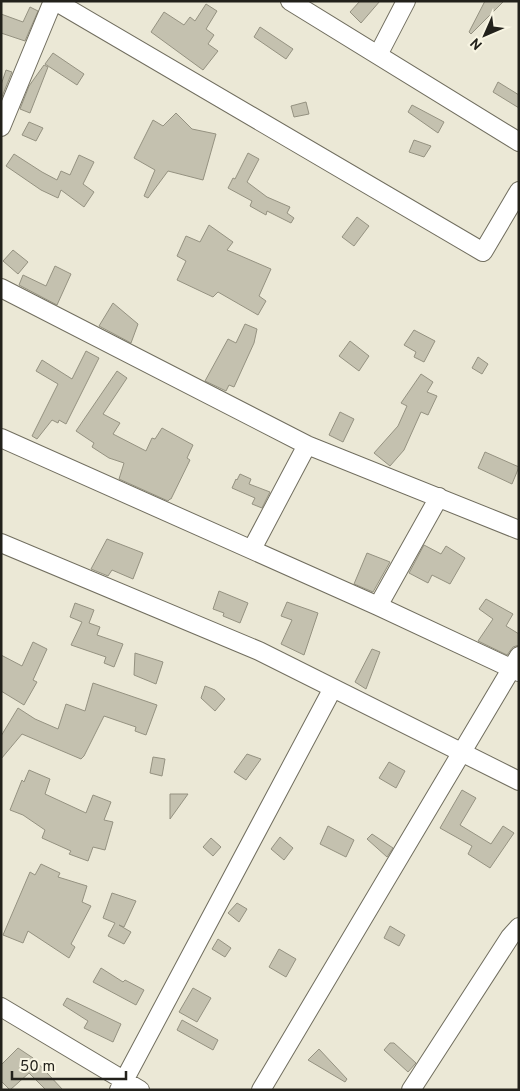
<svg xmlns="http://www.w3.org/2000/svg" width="520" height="1091" font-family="Overpass,sans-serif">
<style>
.building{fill:#c4c1af;stroke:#959281}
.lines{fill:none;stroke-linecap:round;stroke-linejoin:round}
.street-casing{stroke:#716e5f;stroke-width:20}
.street{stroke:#fff;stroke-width:18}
</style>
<rect width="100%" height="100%" fill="#ebe8d6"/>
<path class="building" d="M360,1h20l-19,22 -11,-11z
M485,1h19l-33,33 -2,-2z
M206,4l11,7 -11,18 8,6 -6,9 10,7 -15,19 -52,-38 13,-20 20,13 6,-8 5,4z
M30,7l8,4 -13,30 -24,-8v-19l22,8z
M260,27l33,22 -7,10 -32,-22z
M53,53l31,21 -7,11 -32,-21z
M44,65l4,2 -18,46 -10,-4 9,-23z
M6,70l6,2 -11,27v-14z
M498,82l21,13v13l-26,-16z
M306,102l3,12 -15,3 -3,-11z
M412,105l32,17 -6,11 -30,-21z
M176,113l16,16 24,5 -13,46 -35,-9 -20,27 -4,-2 11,-26 -21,-12 19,-38 10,6z
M29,122l14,6 -7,13 -14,-6z
M414,140l17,6 -7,11 -15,-5z
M248,153l11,6 -12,23 20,15 23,10 -3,6 7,5 -3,5 -24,-12 -1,4 -16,-9 2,-5 -24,-13 5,-10 2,1z
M14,154l28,18 15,8 4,-9 9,4 9,-20 15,7 -11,22 11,8 -10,15 -23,-17 -3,8 -17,-8 -35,-24z
M357,217l12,9 -15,20 -12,-9z
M209,225l24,17 -6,8 44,19 -12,27 7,5 -8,14 -40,-23 -5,5 -36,-17 9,-19 -9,-5 9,-20 14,6z
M13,250l15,12 -10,12 -15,-13z
M55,266l16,8 -14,31 -38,-20 4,-10 23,11z
M113,303l25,21 -7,19 -32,-17z
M245,324l12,5 -3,14 -20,44 -5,-2 -3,6 -21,-10 23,-42 8,4z
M414,330l21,11 -11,21 -10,-5 2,-5 -12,-7z
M350,341l19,15 -10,15 -20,-15z
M86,351l13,7 -33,66 -7,-4 -1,3 -6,-3 -15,19 -5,-3 26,-52 -22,-13 6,-11 30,19z
M478,357l10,7 -6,10 -10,-6z
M117,371l10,7 -24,36 17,9 -7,11 33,17 6,-13 3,1 7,-11 31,17 -6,13 3,2 -19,39h-1l-2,2 -49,-22 5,-16 -15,-5 -17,-11 2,-4 -18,-12z
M421,374l12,8 -6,10 10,4 -9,19 -7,-3 -17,38 -14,16 -16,-13 24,-27 9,-20 -6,-3z
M340,412l14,7 -11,23 -14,-7z
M485,452l34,15 -7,17 -34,-16z
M240,474l11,5 -2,5 21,8 -8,16 -10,-4 3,-6 -23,-10 4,-9 1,1z
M107,539l36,14 -10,26 -21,-9 -4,6 -17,-7z
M424,545l17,9 5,-8 19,12 -15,26 -18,-9 -4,8 -19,-10z
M367,553l23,9 -17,30 -19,-8z
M219,591l29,12 -8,20 -17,-7 1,-3 -11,-4z
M486,599l27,15 -7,12 13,8v11l-6,2 -6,8 -29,-14 15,-22 -14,-10z
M287,602l31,11 -14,42 -23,-11 11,-24 -11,-4z
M75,603l19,7 -5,13 11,4 -3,8 26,9 -9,23 -10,-4 2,-6 -35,-12 11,-23 -12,-5z
M33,642l14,7 -14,31 4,2 -13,23 -23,-14v-36l21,11z
M372,649l8,3 -14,37 -11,-7z
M135,653l28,9 -7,22 -22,-9z
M93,683l64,22 -11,30 -11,-4 1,-4 -32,-11 -20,40 -3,3 -59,-25 -21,25v-23l17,-28 17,11 23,10 8,-25 19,7z
M205,686l10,4 10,9 -10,12 -14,-13z
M247,754l14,5 -15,21 -12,-8z
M153,757l12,2 -3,17 -12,-3z
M389,762l16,9 -9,17 -17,-10z
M29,770l21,9 -5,15 41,19 7,-18 18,7 -7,18 9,2 -8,28 -12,-3 -5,14 -19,-7 2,-3 -29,-13 3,-8 -22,-15 -13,-5 12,-30 2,2z
M462,790l14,8 -16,27 31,19 12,-18 11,7 -24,35 -22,-14 4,-8 -32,-18z
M170,794h18l-18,25z
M328,826l26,14 -8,17 -26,-13z
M372,834l21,14 -6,9 -20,-18z
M280,837l13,11 -9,12 -13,-11z
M211,838l10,9 -8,9 -10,-9z
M41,864l19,9 -2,4 29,9 -5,16 9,4 -20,38 4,3 -6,11 -41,-27 -5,12 -20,-8 27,-63 5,3z
M112,893l24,8 -12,26 -5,-2 12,7 -7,12 -16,-8 7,-13 -12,-5z
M237,903l10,6 -8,13 -11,-9z
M390,926l15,9 -6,11 -15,-8z
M218,939l13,9 -6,9 -13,-8z
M279,949l17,10 -10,18 -17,-10z
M101,968l22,14 2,-2 19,10 -8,15 -43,-23z
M193,988l18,10 -14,24 -18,-10z
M67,998l54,26 -8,18 -29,-14 4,-7 -25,-16z
M182,1020l36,20 -5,10 -36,-20z
M390,1043h4l22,20 -8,9 -24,-22z
M18,1048l15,10 30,32h-17l-17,-17 -19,17 -9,-9v-16z
M319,1049l28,30 -2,3 -37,-22z"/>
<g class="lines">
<g class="street-casing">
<path id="street" d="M55,1l428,251 36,-61
M290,1l229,141
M378,55l28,-54
M1,127l52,-126
M1,288l306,157 212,85
M1,438l377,168 141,66
M1,543l258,108 260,130
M252,549l55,-104
M378,606l61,-109
M1,1007l139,83
M119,1090l214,-402
M261,1090l258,-434
M411,1090l99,-153 9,-10"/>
</g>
<use href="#street" class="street"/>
</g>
<rect width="520" height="1091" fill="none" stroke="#22211b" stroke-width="5"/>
<g transform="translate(485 35) rotate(225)" stroke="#f8f5e3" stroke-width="4" paint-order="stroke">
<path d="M0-4L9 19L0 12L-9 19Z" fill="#22211b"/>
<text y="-8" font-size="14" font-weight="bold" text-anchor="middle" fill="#22211b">N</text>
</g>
<path d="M12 1071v8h114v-8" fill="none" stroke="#22211b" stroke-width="2.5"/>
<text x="20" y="1071" font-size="15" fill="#22211b" stroke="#f8f5e3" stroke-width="4" paint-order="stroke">50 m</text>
</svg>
